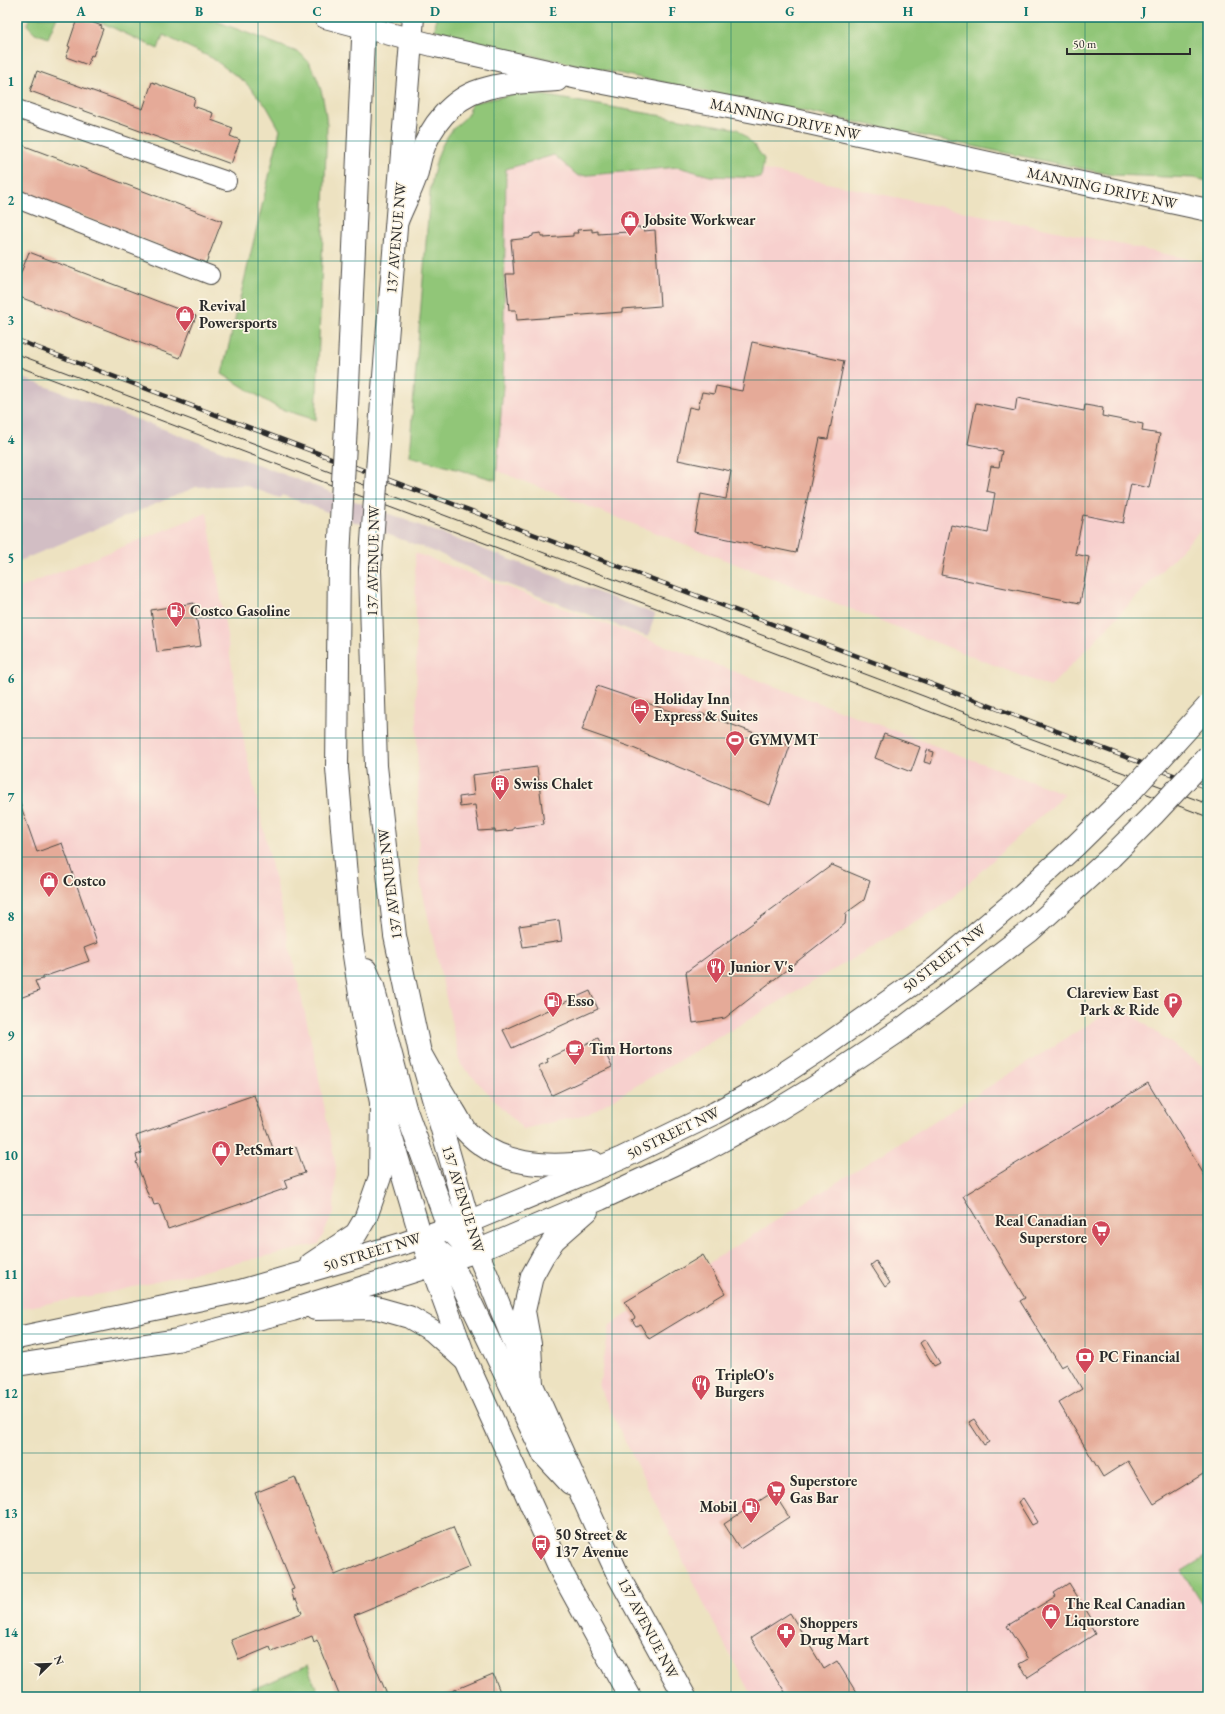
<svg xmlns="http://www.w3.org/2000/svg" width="1225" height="1714" font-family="'EB Garamond',serif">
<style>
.built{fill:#f7d0ce}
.industrial{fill:#d2bec4}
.green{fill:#91c678;stroke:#5e7852}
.building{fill:#e5aa98}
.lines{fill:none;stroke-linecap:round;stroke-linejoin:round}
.street-casing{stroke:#484642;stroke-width:20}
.secondary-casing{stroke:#484642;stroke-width:24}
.primary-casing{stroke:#484642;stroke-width:24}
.street{stroke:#fff;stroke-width:18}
.secondary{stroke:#fff;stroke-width:22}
.primary{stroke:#fff;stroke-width:22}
.tram{stroke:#2b2b2b;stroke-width:1}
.rail-casing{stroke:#2b2b2b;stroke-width:4.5}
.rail{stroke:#fcf5e5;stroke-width:3;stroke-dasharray:9;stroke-linecap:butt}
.secondary-bridge-casing{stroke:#484642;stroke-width:24;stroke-linecap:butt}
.primary-bridge-casing{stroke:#484642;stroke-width:24;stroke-linecap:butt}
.secondary-bridge{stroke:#fff;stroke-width:22}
.primary-bridge{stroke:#fff;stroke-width:22}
.grid{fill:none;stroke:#0f766e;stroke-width:1;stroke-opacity:0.55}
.labels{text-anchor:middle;stroke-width:3.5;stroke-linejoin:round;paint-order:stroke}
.street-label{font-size:15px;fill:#2b2b2b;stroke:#fcf5e5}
.poi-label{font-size:15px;font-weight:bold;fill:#2b2b2b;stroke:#fcf5e5;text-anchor:start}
.neatline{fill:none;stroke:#0f766e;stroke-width:1.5}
.grid-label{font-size:13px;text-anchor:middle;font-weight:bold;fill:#0f766e}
</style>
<rect width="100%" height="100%" fill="#fcf5e5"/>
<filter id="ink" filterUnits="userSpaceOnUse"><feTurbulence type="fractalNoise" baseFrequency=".025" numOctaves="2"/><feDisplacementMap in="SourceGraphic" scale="8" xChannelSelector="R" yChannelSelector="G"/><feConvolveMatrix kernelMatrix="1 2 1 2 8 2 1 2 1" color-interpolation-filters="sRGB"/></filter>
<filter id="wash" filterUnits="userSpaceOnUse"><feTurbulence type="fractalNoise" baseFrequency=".012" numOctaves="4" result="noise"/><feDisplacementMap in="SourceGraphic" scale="16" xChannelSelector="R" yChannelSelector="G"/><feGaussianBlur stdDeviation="0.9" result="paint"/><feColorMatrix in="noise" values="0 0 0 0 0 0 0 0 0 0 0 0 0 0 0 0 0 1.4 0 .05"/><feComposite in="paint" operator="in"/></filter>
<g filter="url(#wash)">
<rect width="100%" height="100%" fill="#ede2c1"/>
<path class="built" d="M528,120l680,143v259l-158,165 -611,-239 17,-254z
M207,513l38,234 70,311 21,109 -2,44 -15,33 -207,48 -95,17v-720z
M415,553l650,241 -121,111 -356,209 -65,15 -62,-64 -42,-189z
M1119,1005l89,65v627h-456l-42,-81 -111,-229 11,-62z"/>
<path class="industrial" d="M17,376l141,51 497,187 -7,23 -160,-60 -50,-24 -156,-58 -2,3 -36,-13 -48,2 -179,75z"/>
<path class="green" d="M30,17h27l-9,21 -13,-5 -8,-8z
M90,17h115l95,36c20,18 24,47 27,72l-11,295 -38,-12 -56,-34 58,-244 -13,-23 -21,-24 -34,-25 -49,-23 -5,14z
M436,17h772v164l-14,-3 -81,-3 -627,-129 -51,-16z
M524,92l214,37 16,16 10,14 -3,19 -51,-2 -32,-9 -100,9 -24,-21 -48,14 -3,217 -7,94 -87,-24 21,-264c4,-21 6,-42 20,-59 10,-14 17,-11 22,-30z
M1208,1555v53l-8,-8 -18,-29z
M307,1666l13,31h-84z"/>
<g id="blocks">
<path class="building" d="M80,18l22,8 -1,2 2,1 -10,27 -2,-1 -3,10 -22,-8 4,-10 -2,-1 9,-27 3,1z
M37,71l106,38 9,-27 43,16 -2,8 20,7 -2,7 22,8 -3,8 10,4 -9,24 -201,-73z
M17,143l205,78 -16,42 -189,-72z
M632,227h8v2h4v2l11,-1 5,76 -38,3v3l-105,8 -1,-10h-7l-3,-36h8l-3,-34 19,-2v-1l3,-1v-2l8,-1v3h3v2l29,-2v-3h5l-1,-3 15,-1v3l6,-1v3l30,-2v-2h4z
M29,252l167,64 -16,42 -163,-62v-13z
M752,342l92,19 -16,78 -8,-1 -24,115 -102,-21 7,-38 25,5 5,-28 -53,-11 11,-53 9,2 4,-17 12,2 2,-8 26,5z
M1017,398l67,13 1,-6 18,3 -1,8 41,8 -1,7 18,3 -11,54 -18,-4 -8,39 -40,-8 -8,39 14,3 -9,46 -139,-28 10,-50 37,8 7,-40 -9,-2 5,-25 8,1 3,-16 -34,-7 8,-41 39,8z
M194,603l7,43 -44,6 -6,-42z
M597,686l100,34 3,-7 90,33 -20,59 -142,-59 -46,-16z
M884,734l36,13 -9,25 -36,-14z
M927,750l7,2 -3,12 -7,-2z
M537,767l7,57 -31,4v2l-18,2v-2l-16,1 -4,-26 -15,2 -1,-10 15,-2 -2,-20z
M17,795l20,57 25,-9 35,100 -13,5 5,13 -46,16v2l-8,2 4,10 -22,8z
M832,865l38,16 -6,19 -18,13 -1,11 -120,94 -32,5 -7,-51z
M559,920l3,21 -39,6 -4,-21z
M590,991l8,18 -86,39 -9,-18z
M598,1038l14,29 -60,28 -14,-29 10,-4 -1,-3 35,-16 2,2z
M1148,1083l60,98v290l-54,33 -26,-43 -25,16 -44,-74 23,-14 -15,-25 -6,3 -41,-66 5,-3 -62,-102z
M254,1095l21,59 21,-7 9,26 -21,7 3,8 -119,41 -9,-25 -5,1 -2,-6 -3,-2 -13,-35 2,-1 -2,-6 6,-2 -6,-17z
M703,1255l22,38 -76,46 -9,-15 -4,2 -4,-6 3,-2 -10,-16z
M876,1261l14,22 -5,4 -14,-22z
M925,1339l15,24 -6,3 -14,-23z
M974,1419l15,23 -5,3 -15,-23z
M295,1477l40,98 118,-48 17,40 -116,48 34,82h-48l-23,-57 -3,2 -2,-6 -40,16 -2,-5 -31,13 -8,-20 71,-27 -6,-14 -2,1 -3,-10 3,-1 -39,-96z
M773,1492l16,25 -49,32 -16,-25z
M1023,1498l15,24 -6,3 -14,-23z
M1069,1583l22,35 -4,2 8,14 -67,43 -9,-13 9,-5 -21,-33 49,-30 -2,-3z
M790,1613l34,56 13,-8 22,36h-81l7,-5 -34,-54z
M493,1674l9,23h-64z"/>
</g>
</g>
<g filter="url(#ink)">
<use href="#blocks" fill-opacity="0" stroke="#484642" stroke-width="1"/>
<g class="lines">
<g class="street-casing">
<path id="street" d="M17,109l210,72
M17,199l193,76"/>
</g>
<g class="secondary-casing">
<path id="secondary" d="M348,386l16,-369
M382,401l31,-384
M339,558l-2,210 14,168 12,78 18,88 40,135 45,124 97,214 67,122
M370,570l6,196 19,170 25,117 57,198 55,134 69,153 18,39 66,120
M366,970l7,16 32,122 44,121 12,12
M435,1248l13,11 9,15 87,181 26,28"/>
</g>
<g class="primary-casing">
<path id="primary" d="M325,17l111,29 142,32 208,40 244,54 178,38
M397,221c6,-15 14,-30 19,-45 2,-7 3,-14 5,-21 9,-29 31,-56 60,-65 24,-8 51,-8 76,-10
M420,1053c11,20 22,39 34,58 4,6 7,13 11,19 33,37 82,38 128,32
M311,1264l45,-30 10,-17 14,-40 1,-75
M315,1309l62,-1 32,9 24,14 33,30
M17,1338l223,-47 165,-48 63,-21 154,-64 93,-45 54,-30 49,-32 119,-84 76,-64 62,-57
M17,1365l160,-25 115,-30 185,-59 123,-52 101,-47 68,-37 46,-28 88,-59 127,-97 81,-74
M532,1385l-2,-41 -6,-33 8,-35 11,-20 11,-16 33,-29"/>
</g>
<use href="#street" class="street"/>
<use href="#secondary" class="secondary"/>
<use href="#primary" class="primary"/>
<path class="tram" d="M17,354l909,343 82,33 200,74
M17,366l1191,451"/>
<g class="rail-casing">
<path id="rail" d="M17,340l1191,448"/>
</g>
<use href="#rail" class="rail"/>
<g class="secondary-bridge-casing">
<path id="secondary-bridge" d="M339,558l9,-172
M370,570l12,-169"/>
</g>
<g class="primary-bridge-casing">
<path id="primary-bridge" d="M1075,846l55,-54 78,-86
M1111,857l42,-42 55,-59"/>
</g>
<use href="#secondary-bridge" class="secondary-bridge"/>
<use href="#primary-bridge" class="primary-bridge"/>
</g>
</g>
<path class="grid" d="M140,17v1680M258,17v1680M376,17v1680M494,17v1680M612,17v1680M731,17v1680M849,17v1680M967,17v1680M1085,17v1680M17,141h1191M17,261h1191M17,380h1191M17,499h1191M17,618h1191M17,738h1191M17,857h1191M17,976h1191M17,1096h1191M17,1215h1191M17,1334h1191M17,1453h1191M17,1573h1191"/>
<defs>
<g id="shop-pin" transform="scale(1)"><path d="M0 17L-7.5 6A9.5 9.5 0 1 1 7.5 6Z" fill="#d1495b" stroke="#fcf5e5"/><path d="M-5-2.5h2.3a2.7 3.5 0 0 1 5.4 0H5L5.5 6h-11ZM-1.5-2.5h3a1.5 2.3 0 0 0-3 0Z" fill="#fff"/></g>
<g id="fuel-pin" transform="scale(1)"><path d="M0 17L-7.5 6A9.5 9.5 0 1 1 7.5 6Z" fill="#d1495b" stroke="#fcf5e5"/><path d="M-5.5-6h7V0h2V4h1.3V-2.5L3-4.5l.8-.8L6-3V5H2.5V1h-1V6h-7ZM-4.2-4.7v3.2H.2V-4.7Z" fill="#fff"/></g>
<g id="hotel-pin" transform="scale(1)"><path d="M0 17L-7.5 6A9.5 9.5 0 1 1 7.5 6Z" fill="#d1495b" stroke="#fcf5e5"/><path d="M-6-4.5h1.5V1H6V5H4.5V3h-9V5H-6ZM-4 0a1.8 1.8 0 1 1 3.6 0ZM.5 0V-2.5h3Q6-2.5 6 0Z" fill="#fff"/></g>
<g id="stadium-pin" transform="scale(1)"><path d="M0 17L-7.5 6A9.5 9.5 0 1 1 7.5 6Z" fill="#d1495b" stroke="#fcf5e5"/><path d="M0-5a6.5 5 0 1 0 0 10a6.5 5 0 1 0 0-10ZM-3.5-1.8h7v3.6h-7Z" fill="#fff"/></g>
<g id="building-pin" transform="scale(1)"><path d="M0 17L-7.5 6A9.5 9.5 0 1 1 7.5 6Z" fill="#d1495b" stroke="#fcf5e5"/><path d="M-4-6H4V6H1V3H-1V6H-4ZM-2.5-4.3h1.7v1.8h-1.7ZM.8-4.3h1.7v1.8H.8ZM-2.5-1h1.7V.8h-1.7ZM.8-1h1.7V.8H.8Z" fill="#fff"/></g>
<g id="restaurant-pin" transform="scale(1)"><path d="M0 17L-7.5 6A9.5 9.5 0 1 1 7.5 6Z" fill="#d1495b" stroke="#fcf5e5"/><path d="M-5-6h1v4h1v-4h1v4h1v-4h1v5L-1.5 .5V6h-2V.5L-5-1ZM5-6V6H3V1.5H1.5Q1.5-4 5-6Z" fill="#fff"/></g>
<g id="parking-pin" transform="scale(1)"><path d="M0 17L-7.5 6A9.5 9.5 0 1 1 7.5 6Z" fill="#d1495b" stroke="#fcf5e5"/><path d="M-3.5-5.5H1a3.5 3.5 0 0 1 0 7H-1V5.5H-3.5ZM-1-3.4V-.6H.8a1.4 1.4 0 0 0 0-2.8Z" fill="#fff"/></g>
<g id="cafe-pin" transform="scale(1)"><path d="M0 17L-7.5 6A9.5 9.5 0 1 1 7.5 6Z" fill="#d1495b" stroke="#fcf5e5"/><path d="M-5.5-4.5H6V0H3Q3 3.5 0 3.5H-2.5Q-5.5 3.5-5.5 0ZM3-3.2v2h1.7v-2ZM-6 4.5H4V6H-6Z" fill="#fff"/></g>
<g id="supermarket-pin" transform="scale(1)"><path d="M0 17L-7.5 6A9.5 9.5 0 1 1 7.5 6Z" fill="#d1495b" stroke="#fcf5e5"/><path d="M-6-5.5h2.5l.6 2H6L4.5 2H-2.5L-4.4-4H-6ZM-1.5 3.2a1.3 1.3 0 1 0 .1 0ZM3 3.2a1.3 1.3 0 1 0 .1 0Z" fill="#fff"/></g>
<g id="bank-pin" transform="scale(1)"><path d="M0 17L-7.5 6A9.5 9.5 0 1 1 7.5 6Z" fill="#d1495b" stroke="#fcf5e5"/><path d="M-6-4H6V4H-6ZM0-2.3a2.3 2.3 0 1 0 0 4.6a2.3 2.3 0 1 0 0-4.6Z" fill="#fff"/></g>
<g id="bus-pin" transform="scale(1)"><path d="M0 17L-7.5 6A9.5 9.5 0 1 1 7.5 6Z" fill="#d1495b" stroke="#fcf5e5"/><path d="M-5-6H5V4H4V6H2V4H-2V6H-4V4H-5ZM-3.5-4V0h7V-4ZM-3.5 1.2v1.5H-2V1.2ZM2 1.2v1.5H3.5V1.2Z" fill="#fff"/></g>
<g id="pharmacy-pin" transform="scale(1)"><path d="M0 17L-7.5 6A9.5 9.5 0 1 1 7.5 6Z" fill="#d1495b" stroke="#fcf5e5"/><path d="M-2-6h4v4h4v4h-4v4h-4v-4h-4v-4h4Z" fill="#fff"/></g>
</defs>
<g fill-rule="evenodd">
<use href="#shop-pin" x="630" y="220"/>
<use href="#shop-pin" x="185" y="315"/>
<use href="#fuel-pin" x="176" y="611"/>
<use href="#hotel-pin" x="640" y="708"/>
<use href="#stadium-pin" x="735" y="740"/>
<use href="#building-pin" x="500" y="784"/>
<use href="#shop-pin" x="49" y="881"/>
<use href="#restaurant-pin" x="716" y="967"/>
<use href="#fuel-pin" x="553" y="1001"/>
<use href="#parking-pin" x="1173" y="1002"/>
<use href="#cafe-pin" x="575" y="1049"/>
<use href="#shop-pin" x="221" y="1150"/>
<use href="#supermarket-pin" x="1101" y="1230"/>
<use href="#bank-pin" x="1085" y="1357"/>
<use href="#restaurant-pin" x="701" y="1384"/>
<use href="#supermarket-pin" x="776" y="1490"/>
<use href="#fuel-pin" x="751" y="1507"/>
<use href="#bus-pin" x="541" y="1544"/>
<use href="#shop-pin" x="1051" y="1613"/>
<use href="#pharmacy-pin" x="786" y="1632"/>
</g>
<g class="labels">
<g class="street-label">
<text transform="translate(785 119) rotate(12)" y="5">MANNING DRIVE NW</text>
<text transform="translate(1102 188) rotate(12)" y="5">MANNING DRIVE NW</text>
<text transform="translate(396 238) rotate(-85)" y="5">137 AVENUE NW</text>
<text transform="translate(373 561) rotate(-89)" y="5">137 AVENUE NW</text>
<text transform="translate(390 884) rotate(-97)" y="5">137 AVENUE NW</text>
<text transform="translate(944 958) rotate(-38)" y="5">50 STREET NW</text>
<text transform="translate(673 1133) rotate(-26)" y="5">50 STREET NW</text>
<text transform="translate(463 1199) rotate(73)" y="5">137 AVENUE NW</text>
<text transform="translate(372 1252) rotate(-17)" y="5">50 STREET NW</text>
<text transform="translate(648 1628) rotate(62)" y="5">137 AVENUE NW</text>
</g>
<g class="poi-label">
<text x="644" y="225">Jobsite Workwear</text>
<text x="199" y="311">Revival<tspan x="199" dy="17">Powersports</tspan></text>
<text x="190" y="616">Costco Gasoline</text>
<text x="654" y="704">Holiday Inn<tspan x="654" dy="17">Express &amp; Suites</tspan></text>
<text x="749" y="745">GYMVMT</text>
<text x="514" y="789">Swiss Chalet</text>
<text x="63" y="886">Costco</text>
<text x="730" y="972">Junior V's</text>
<text x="1159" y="998" text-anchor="end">Clareview East<tspan x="1159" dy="17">Park &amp; Ride</tspan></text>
<text x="567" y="1006">Esso</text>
<text x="589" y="1054">Tim Hortons</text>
<text x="235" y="1155">PetSmart</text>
<text x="1087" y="1226" text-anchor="end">Real Canadian<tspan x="1087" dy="17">Superstore</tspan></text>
<text x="1099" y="1362">PC Financial</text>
<text x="715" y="1380">TripleO's<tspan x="715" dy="17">Burgers</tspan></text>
<text x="790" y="1486">Superstore<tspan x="790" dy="17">Gas Bar</tspan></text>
<text x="737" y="1512" text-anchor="end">Mobil</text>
<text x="555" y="1540">50 Street &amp;<tspan x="555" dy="17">137 Avenue</tspan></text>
<text x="1065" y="1609">The Real Canadian<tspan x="1065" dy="17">Liquorstore</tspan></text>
<text x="800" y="1628">Shoppers<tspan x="800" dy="17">Drug Mart</tspan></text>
</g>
</g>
<rect width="1225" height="1714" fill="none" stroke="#fcf5e5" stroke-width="44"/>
<g transform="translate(50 1664) rotate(67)" stroke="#fcf5e5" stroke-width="3" paint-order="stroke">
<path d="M0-3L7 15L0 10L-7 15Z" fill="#2b2b2b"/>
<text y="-6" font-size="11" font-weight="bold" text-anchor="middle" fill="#2b2b2b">N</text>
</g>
<path d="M1067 48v6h123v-6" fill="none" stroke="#2b2b2b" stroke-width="2"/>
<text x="1073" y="48" font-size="12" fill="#2b2b2b" stroke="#fcf5e5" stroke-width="3" paint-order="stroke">50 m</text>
<rect x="22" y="22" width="1181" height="1670" class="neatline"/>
<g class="grid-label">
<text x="81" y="16">A</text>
<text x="199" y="16">B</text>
<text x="317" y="16">C</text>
<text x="435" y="16">D</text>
<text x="553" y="16">E</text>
<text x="672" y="16">F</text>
<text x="790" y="16">G</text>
<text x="908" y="16">H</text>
<text x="1026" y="16">I</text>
<text x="1144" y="16">J</text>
<text x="11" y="86">1</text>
<text x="11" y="205">2</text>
<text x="11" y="325">3</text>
<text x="11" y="444">4</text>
<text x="11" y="563">5</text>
<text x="11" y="683">6</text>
<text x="11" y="802">7</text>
<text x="11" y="921">8</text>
<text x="11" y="1040">9</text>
<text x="11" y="1160">10</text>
<text x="11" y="1279">11</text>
<text x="11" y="1398">12</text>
<text x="11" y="1518">13</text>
<text x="11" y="1637">14</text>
</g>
</svg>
